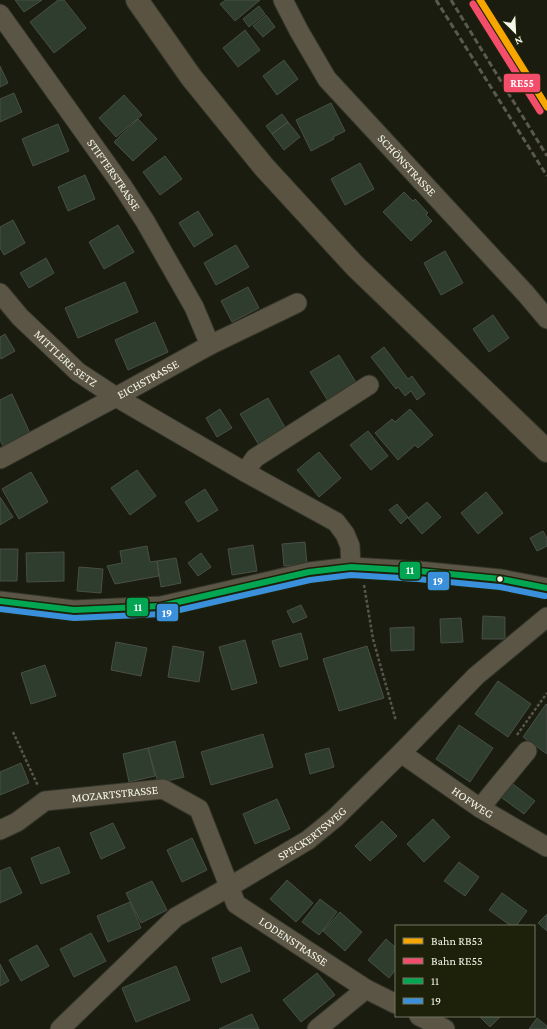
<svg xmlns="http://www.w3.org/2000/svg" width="547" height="1029" font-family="'Crimson Pro',serif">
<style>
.building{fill:#2f3d2f;stroke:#494f45}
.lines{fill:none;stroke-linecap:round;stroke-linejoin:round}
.minor-casing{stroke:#33352a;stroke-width:21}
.major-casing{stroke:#33352a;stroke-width:24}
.path{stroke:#58564a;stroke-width:2.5;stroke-dasharray:3 2;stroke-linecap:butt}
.minor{stroke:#5b5545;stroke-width:19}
.major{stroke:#5a5341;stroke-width:22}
.rail{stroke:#5b594d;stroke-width:3;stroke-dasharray:6 3;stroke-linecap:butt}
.bus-1-casing{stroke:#1d210a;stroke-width:9}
.bus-2-casing{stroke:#1d210a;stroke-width:9}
.bus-1{stroke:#00a651;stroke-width:6}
.bus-2{stroke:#3a90db;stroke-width:6}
.rail-1-casing{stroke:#1d210a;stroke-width:10}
.rail-2-casing{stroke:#1d210a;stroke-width:10}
.rail-1{stroke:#f7a600;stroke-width:7}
.rail-2{stroke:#f44d6c;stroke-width:7}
.bus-dot{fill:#f4f7e8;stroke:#1d210a;stroke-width:1.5}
.labels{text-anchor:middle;stroke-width:3;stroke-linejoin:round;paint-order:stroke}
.street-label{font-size:12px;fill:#f4f7e8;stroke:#1d210a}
.line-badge{stroke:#1d210a;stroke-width:1.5}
.badge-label{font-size:11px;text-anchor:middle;font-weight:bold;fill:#fff}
</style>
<rect width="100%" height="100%" fill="#1a1c0f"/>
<path class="building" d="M15,0h27l-18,12z
M58,0h6l22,28 -32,25 -24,-31z
M226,0h34l-25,21 -15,-17z
M259,6l6,8 -16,13 -6,-8z
M266,15l9,12 -12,10 -10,-11z
M245,30l15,20 -22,17 -15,-19z
M284,60l14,19 -21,16 -14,-19z
M0,66l8,17 -8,4z
M14,93l8,19 -22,10v-23z
M124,95l18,20 -26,22 -17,-19z
M331,103l14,28 -12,6 1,2 -23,12 -15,-31z
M282,114l6,8 -16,12 -6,-8z
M138,119l19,20 -24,22 -19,-19z
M288,122l12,15 -16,13 -12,-16z
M58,124l11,27 -36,15 -11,-27z
M165,156l17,23 -22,16 -17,-23z
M360,163l14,26 -29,16 -14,-26z
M85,175l10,24 -27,12 -10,-24z
M404,192l9,9 2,-2 13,14 -2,2 6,6 -21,20 -28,-29z
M198,211l15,24 -19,12 -15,-24z
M13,220l12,23 -21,12 -4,-7v-21z
M118,225l16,27 -30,17 -15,-27z
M236,245l13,22 -33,18 -12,-22z
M445,251l18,32 -22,12 -17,-32z
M46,258l8,15 -25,15 -9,-15z
M125,282l13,30 -60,26 -13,-30z
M248,287l11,21 -27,14 -11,-21z
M493,315l16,23 -20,14 -16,-23z
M155,322l13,30 -40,18 -13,-30z
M5,334l10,17 -14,8 -1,-2v-20z
M384,347l24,32 4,-3 13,18 -8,6 -6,-9 -6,5 -7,-9 -2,2 -25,-32z
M339,355l18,29 -29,17 -18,-29z
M12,394l18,39 -27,13 -3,-6v-40z
M268,398l18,31 -27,16 -19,-31z
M220,409l12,19 -15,9 -11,-19z
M410,409l23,26 -15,13 -3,-3 -17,15 -23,-27 17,-14 3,3z
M368,431l20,25 -17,14 -21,-25z
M319,452l22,26 -22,19 -22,-27z
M137,470l19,26 -26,19 -19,-27z
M31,472l17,30 -29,17 -17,-30z
M205,489l13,21 -20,12 -13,-20z
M486,492l17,21 -25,21 -17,-21z
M0,497l13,20 -13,8z
M427,502l14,15 -19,17 -14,-16z
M397,504l11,13 -7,7 -12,-14z
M543,531l4,7v8l-10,5 -7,-13z
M305,542l2,22 -23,2 -2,-22z
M253,545l4,26 -25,4 -4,-26z
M147,546l3,16 7,-1 2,15 -44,8 -8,-18 15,-3 -2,-12z
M0,549h18l-1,32h-17z
M64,552v29l-37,1 -1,-29z
M201,553l10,14 -13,9 -10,-13z
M176,558l5,25 -20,4 -4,-26z
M79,567l24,2 -2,24 -24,-2z
M301,605l6,12 -14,6 -6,-12z
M483,616l22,1v22h-23z
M461,618l2,24 -22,1 -1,-24z
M414,627v23l-23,1 -1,-23z
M301,633l7,26 -28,8 -8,-26z
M245,640l12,43 -25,7 -13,-43z
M116,642l31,6 -6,28 -30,-6z
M173,646l31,6 -5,30 -31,-5z
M367,646l17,52 -45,13 -16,-52z
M45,665l11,31 -25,8 -10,-31z
M498,681l33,23 -23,33 -33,-23z
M546,704l1,1v49l-24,-17z
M459,725l34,23 -23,34 -34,-23z
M263,734l10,33 -62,18 -10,-33z
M175,741l9,36 -26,6 -10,-35z
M148,748l7,28 -26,6 -6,-28z
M329,748l5,19 -24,7 -5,-20z
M21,763l8,20 -29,12v-23z
M509,781l26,20 -11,13 -26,-19z
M277,799l13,30 -35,15 -12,-30z
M433,819l17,18 -26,25 -17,-18z
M382,821l15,15 -27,25 -15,-15z
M113,823l12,25 -24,11 -11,-26z
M192,838l15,32 -25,12 -15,-32z
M59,847l11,26 -29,11 -10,-26z
M459,862l20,15 -14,19 -21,-15z
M10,867l12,26 -22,10v-32z
M287,880l26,23 -17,19 -26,-23z
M152,881l15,29 -26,13 -15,-30z
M502,893l25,18 -11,15h-5l-22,-16z
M320,899l17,13 -18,23 -17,-13z
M130,902l11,26 -33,14 -11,-26z
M340,912l22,20 -17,19 -22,-20z
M547,914v17l-9,-8z
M91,933l15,28 -32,16 -14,-28z
M386,939l10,9v21l-7,9 -21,-18z
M37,945l12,21 -28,15 -12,-21z
M241,947l9,24 -29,12 -9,-25z
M0,964l9,17 -9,5z
M176,966l14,34 -54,22 -14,-34z
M317,973l18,22 -34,27 -18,-22z
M252,1014l7,15h-40z
M479,1016h22l-11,11z
M537,1018l10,8v3h-18z"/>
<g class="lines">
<g class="minor-casing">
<g id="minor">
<path id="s1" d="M283,0l16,31 28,48 199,215 21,25"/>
<path id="s2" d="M0,14l121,170 24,37 49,86 16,38"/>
<path id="s3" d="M0,293l20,24 58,55 38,25 129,75 91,50 9,12 5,12 1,21"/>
<path id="s4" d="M0,459l116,-62 94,-52 87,-42"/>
<path d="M245,472l10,-14 114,-73"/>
<path d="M0,601l74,9 87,-4 148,-34 42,-5 68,4 82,8 46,9"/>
<path id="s5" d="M401,753l79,55 67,39"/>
<path d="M480,808l47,-57"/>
<path id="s6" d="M0,830l17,-8 28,-21 118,-12 36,20 37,95 130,85 30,15"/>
<path d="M419,1016l26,13"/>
<path id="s7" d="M60,1029l116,-112 53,-30 79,-47 27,-22 66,-65 75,-77 71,-59"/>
<path d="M317,1029l49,-40"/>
</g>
</g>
<g class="major-casing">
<path id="major" d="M137,0l54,77 73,90 91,99 192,185"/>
</g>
<path class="path" d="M364,585l9,54 23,82
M13,732l25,54
M517,735l30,-42"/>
<use href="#minor" class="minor"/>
<use href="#major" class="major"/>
<path class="rail" d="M436,0l111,176
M451,0l96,156"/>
<g class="bus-1-casing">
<path id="bus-1" d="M0,601l74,9 87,-4 148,-34 42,-5 68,4 82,8 46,9"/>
</g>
<g class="bus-2-casing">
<path id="bus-2" d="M0,609l74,9 88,-4 148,-34 41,-5 67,4 82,8 45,9"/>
</g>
<use href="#bus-1" class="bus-1"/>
<use href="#bus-2" class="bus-2"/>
<g class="rail-1-casing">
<path id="rail-1" d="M480,0l67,107"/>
</g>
<g class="rail-2-casing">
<path id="rail-2" d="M473,4l67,107"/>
</g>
<use href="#rail-1" class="rail-1"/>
<use href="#rail-2" class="rail-2"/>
</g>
<circle class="bus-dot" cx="500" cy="579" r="3.5"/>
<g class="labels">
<g class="street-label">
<text dy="4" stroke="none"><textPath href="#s1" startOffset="208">SCHÖNSTRASSE</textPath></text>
<text dy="4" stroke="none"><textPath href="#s2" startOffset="197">STIFTERSTRASSE</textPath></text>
<text dy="4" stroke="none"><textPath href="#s3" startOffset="93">MITTLERE SETZ</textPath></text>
<text dy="4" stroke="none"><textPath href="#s4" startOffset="168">EICHSTRASSE</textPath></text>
<text dy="4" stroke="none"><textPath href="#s6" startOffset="124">MOZARTSTRASSE</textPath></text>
<text dy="4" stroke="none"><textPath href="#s5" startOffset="87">HOFWEG</textPath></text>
<text dy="4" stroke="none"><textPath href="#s7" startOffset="321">SPECKERTSWEG</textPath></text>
<text dy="4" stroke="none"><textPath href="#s6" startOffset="384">LODENSTRASSE</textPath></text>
</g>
</g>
<g class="line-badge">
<rect x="503" y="73" width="38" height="20" rx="4" fill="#f44d6c"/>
<rect x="399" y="561" width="22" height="19" rx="4" fill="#00a651"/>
<rect x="427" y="571" width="23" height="20" rx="4" fill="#3a90db"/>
<rect x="126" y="597" width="23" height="20" rx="4" fill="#00a651"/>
<rect x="156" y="603" width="23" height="19" rx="4" fill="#3a90db"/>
</g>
<g class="badge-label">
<text x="522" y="87">RE55</text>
<text x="410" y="574">11</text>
<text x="438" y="585">19</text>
<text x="138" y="611">11</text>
<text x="167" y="617">19</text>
</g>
<rect x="395" y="925" width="140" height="92" fill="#1d210a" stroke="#737763"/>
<rect x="403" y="938" width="20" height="6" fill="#f7a600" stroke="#737763"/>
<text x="431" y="945" font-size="12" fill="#f4f7e8">Bahn RB53</text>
<rect x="403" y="958" width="20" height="6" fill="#f44d6c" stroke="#737763"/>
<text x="431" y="965" font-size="12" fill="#f4f7e8">Bahn RE55</text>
<rect x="403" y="978" width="20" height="6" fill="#00a651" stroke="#737763"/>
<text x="431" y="985" font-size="12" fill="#f4f7e8">11</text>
<rect x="403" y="998" width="20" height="6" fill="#3a90db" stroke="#737763"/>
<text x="431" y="1005" font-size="12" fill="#f4f7e8">19</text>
<g transform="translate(515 32) rotate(156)" stroke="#1d210a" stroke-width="3" paint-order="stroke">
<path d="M0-3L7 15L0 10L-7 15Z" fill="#f4f7e8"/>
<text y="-6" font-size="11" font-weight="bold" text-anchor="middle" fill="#f4f7e8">N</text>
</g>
</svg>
